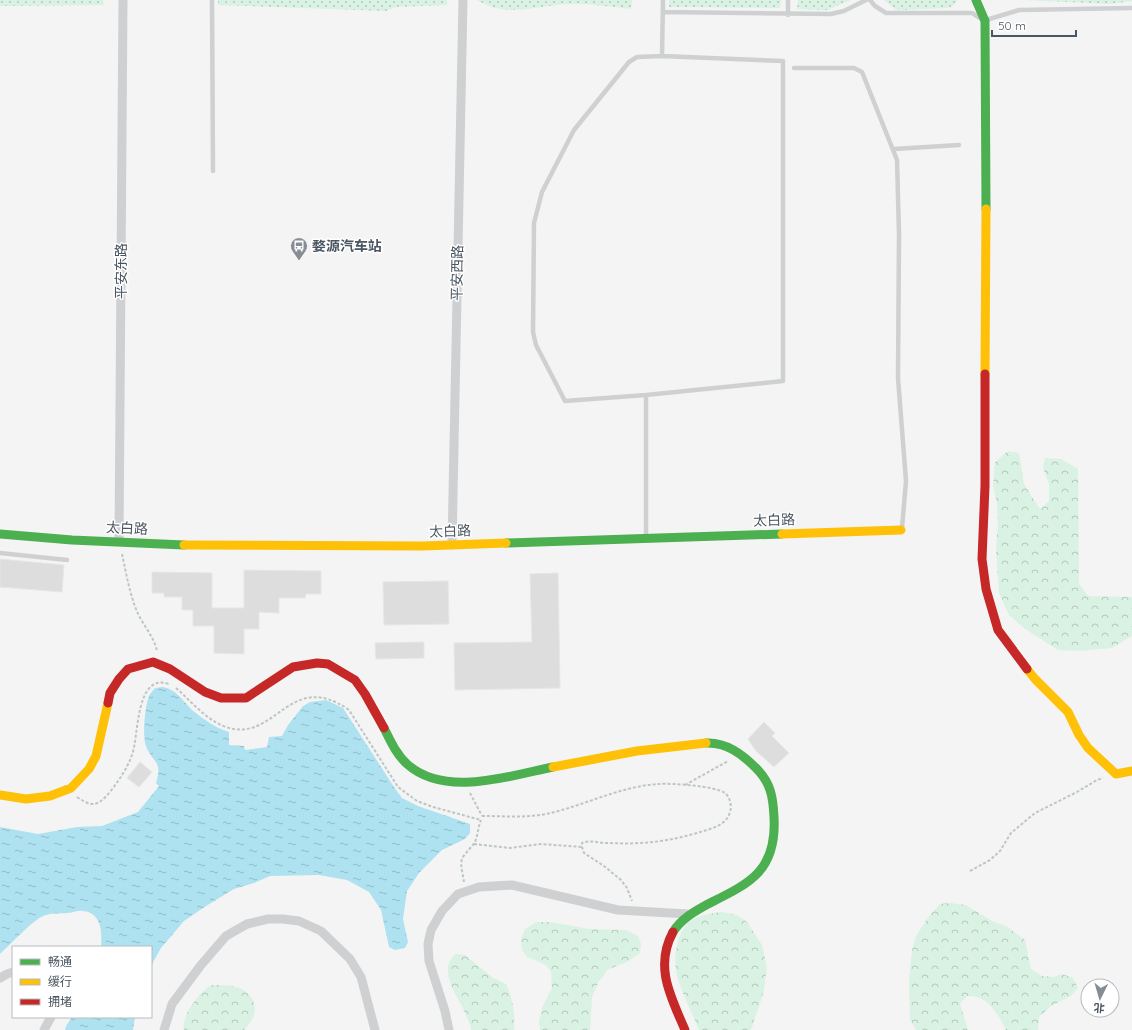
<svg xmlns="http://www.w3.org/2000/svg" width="1132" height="1030" font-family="Quicksand,'Noto Sans SC',sans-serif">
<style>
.grass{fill:url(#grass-dots)}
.forest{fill:url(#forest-crowns)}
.water{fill:url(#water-ripples)}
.building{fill:#ddddde;stroke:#e5e6e7}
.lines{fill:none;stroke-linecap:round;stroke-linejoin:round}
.path{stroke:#bcc7c4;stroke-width:2;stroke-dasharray:3 2;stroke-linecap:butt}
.lane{stroke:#ced0d2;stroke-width:4.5}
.street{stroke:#ced0d2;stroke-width:9}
.fast{stroke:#4caf50;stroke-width:9}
.slow{stroke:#ffc107;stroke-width:9}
.jam{stroke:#c62828;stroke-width:9}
.labels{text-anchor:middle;stroke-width:3;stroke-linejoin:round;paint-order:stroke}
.poi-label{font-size:14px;font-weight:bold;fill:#4a5661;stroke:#fff;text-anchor:start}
.street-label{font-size:14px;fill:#4a5661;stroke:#fff}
</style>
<defs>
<pattern id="grass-dots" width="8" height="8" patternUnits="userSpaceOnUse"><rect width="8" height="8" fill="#d9f2e3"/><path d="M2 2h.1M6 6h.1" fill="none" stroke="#b2c7bb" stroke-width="1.8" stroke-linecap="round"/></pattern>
<pattern id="forest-crowns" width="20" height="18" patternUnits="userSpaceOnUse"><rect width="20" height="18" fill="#d9f2e3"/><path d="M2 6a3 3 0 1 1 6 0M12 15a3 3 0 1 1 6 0" fill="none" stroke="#b2c7bb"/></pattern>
<pattern id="water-ripples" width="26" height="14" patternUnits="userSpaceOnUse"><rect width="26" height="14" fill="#aee2f0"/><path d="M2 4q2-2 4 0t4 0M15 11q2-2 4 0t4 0" fill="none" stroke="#90bac6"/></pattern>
</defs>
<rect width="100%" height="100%" fill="#f4f4f4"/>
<path class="grass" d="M0,0h103l1,5 -104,1z
M218,0h229v5l-51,2 -10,4 -168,-6z
M477,0h155l-1,9c-21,-2 -43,-6 -64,-5 -30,2 -63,14 -90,-4z
M669,0h112l-1,8 -111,-1z
M798,0h53l-24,10 -30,-1z
M884,0h73v1l-5,6 -6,1 -45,2 -6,-1z
M1023,0h109v1l-21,3z"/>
<path class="forest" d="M1008,451l11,2 5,31 16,25 9,-8v-17l-6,-16 2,-10 16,1 17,10 1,115 9,12 44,1v39l-2,1 -18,11 -32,3 -22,-1 -33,-21 -16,-14 -10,-22 -3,-43 2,-28 -1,-19 -4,-17 2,-24z
M950,903l16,2 26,16 14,5 19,14 6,29 11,7 12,1 8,-3 11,4 5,10 -7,8 -20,10 -12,11 -1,13h-32c-6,-12 -15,-29 -29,-33 -3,-1 -7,-1 -10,-1l-7,8 8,26h-52l-6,-10 -1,-39 3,-31 4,-14 13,-20 11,-12z
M722,912l15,3 10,7 15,23 5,22 -3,24 -13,39h-52c-7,-17 -16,-34 -21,-51 -6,-17 -2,-49 14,-59 9,-5 20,-7 30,-8z
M536,922h14l40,7 36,1 12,6 3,8 -1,9 -13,9 -20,8 -8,11 -7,16 -2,33h-50l-1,-8 3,-14 10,-20 -1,-16 -5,-7 -19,-8 -5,-7 -1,-11 4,-10z
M456,954l9,1 27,22 14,7c7,15 9,30 8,46h-43v-3c-3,-7 -6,-14 -9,-21 -8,-14 -24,-39 -6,-52z
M211,985c8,0 17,0 25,2 6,1 11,5 15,10 8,12 3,23 -7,33h-60c-3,-15 15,-37 27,-45z"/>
<path class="water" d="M163,687c13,2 20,14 29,23 11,9 24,18 37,22v13l15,1 1,4 22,-3 2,-10 13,-1 6,-11 15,-19 7,-4 16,-2 17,8 51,79 8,11 16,8 52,18v9l-5,6 -23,11 -23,23 -12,18 -4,28 5,23 -3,6 -10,2 -6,-3 -8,-37 -12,-18 -22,-12 -28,-5 -49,1 -16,7 -20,6 -28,17 -22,15 -23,27 -10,18v-19h-50c1,-15 1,-34 -18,-36 -5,-1 -10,2 -15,2 -10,1 -17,-1 -27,4 -12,7 -30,27 -41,37v-127l38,7 39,-7 25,-1 36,-14 21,-26 -3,-3c7,-23 -3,-19 -10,-37 -4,-10 -1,-40 3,-50 1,-3 4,-5 6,-8z
M72,1017h63l-2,13h-68l1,-4z"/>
<path class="building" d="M0,559l64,6 -2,27 -62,-5z
M244,570l77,1v23h-15l-1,4h-26v15l-20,-1v17h-15v25l-30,-1v-27h-21v-16h-11v-13h-18v-4h-12v-21l60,1v35h32z
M558,573l2,115 -105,2 -1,-47 78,-1 -2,-68z
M448,581l1,43 -65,1 -1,-43z
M424,642v16l-48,1 -1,-16z
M764,722l11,11 -3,3 17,17 -15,14 -18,-16 -8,-12z
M140,762l12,10 -13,15 -12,-9z"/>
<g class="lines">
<path class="path" d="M122,554c4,18 7,37 14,55 5,14 18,27 21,42
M176,688c16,14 30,32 50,39 50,17 63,-59 123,-17l49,77 19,14 16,6 48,13
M685,785l43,-24
M470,793l12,23
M77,797c15,10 20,10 33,-5 9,-12 17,-23 22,-37 7,-18 3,-83 37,-71
M482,816c21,0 43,2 64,-2 38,-8 74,-28 113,-30 13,-1 56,2 66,9 5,4 7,13 5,19 -2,8 -9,13 -17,16 -24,8 -48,14 -74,15 -12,1 -24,0 -36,0 -7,-1 -13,-3 -21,0v4l2,6 20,13 17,14 6,8 5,13
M474,844l36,4 31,-4 41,3
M970,871l20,-11 10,-9 11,-18 24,-20 42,-21 20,-12 6,-2
M464,882c-1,-8 -5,-19 -1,-25 4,-6 9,-10 12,-15 3,-7 3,-15 6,-22"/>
<path class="lane" d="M212,0l1,171
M870,0l5,6 11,7h86l8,5
M663,12l168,2 13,-3 22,-11
M788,15v-15
M986,20l33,-10 113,-2
M662,56l121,5v320l-137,14 -81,6 -29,-56 -3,-13 1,-109 8,-31 32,-62 55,-68 8,-5z
M662,56l1,-56
M794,68h60l8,4 35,88 2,74 -1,144 8,103 -4,47
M894,149l65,-4
M646,536v-141
M0,553l67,7"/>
<path class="street" d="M119,541l4,-541
M452,545l11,-545
M0,978l7,-4 6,-2
M44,1030l7,-13
M164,1030l8,-26 29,-39 25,-29 21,-12 21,-5h15l16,2 22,10 29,28 11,18 14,53
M449,1030l-4,-19 -16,-50 -1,-17 3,-14 11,-19 16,-17 21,-7 33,-2 106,25 70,4"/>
<path class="fast" d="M976,0l9,21 1,188
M0,534l72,6 112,5
M506,543l276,-9
M384,728c6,12 12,26 23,36 38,34 102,12 146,3
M673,932c8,-13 22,-21 35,-28 42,-21 69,-33 66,-87 -1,-20 -3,-34 -18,-49 -14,-14 -30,-26 -50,-25"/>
<path class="slow" d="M985,374l1,-165
M782,534l119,-4
M184,545l239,1 83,-3
M1027,669l8,10 33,33 11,23 9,13 28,26 16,-3
M553,767l84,-16 69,-8
M0,795l26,4 24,-3 21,-8 18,-19 7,-13 12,-53"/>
<path class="jam" d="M985,374v112l-3,73 4,30 12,41 29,39
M108,703l2,-10 9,-14 9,-10 25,-7 17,7 35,23 16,6h25l47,-31 24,-4 11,1 27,16 10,14 19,34
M673,932c-19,35 -2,65 12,98"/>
</g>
<defs>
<g id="bus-pin" transform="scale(0.9)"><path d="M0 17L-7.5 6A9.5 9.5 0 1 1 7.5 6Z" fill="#868d94" stroke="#fff"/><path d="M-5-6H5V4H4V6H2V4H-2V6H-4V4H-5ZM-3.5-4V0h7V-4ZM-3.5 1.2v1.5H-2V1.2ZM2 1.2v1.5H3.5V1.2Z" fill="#fff"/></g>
</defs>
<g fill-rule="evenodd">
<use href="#bus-pin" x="299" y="246"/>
</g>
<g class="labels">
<g class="poi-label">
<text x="312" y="251">婺源汽车站</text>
</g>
<g class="street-label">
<text transform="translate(121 271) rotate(-90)" y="5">平安东路</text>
<text transform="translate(457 273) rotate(-89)" y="5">平安西路</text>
<text transform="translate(774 520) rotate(-2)" y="5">太白路</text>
<text transform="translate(127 528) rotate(3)" y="5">太白路</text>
<text transform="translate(450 531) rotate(-2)" y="5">太白路</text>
</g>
</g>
<rect x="12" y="946" width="140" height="72" fill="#ffffff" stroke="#b7bbc0"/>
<rect x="20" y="959" width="20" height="6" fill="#4caf50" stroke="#b7bbc0"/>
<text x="48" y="966" font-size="12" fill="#4a5661">畅通</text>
<rect x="20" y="979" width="20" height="6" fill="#ffc107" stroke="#b7bbc0"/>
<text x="48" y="986" font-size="12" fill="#4a5661">缓行</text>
<rect x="20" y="999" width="20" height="6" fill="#c62828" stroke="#b7bbc0"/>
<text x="48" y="1006" font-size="12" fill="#4a5661">拥堵</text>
<g transform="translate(1100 998) rotate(185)"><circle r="19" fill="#ffffff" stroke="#b7bbc0"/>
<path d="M0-3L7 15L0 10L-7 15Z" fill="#868d94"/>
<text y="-6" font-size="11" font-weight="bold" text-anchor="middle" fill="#4a5661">北</text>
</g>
<path d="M992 30v6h84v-6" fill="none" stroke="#4a5661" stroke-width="2"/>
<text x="998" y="30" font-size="12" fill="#4a5661" stroke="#ffffff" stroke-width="3" paint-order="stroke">50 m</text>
</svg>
